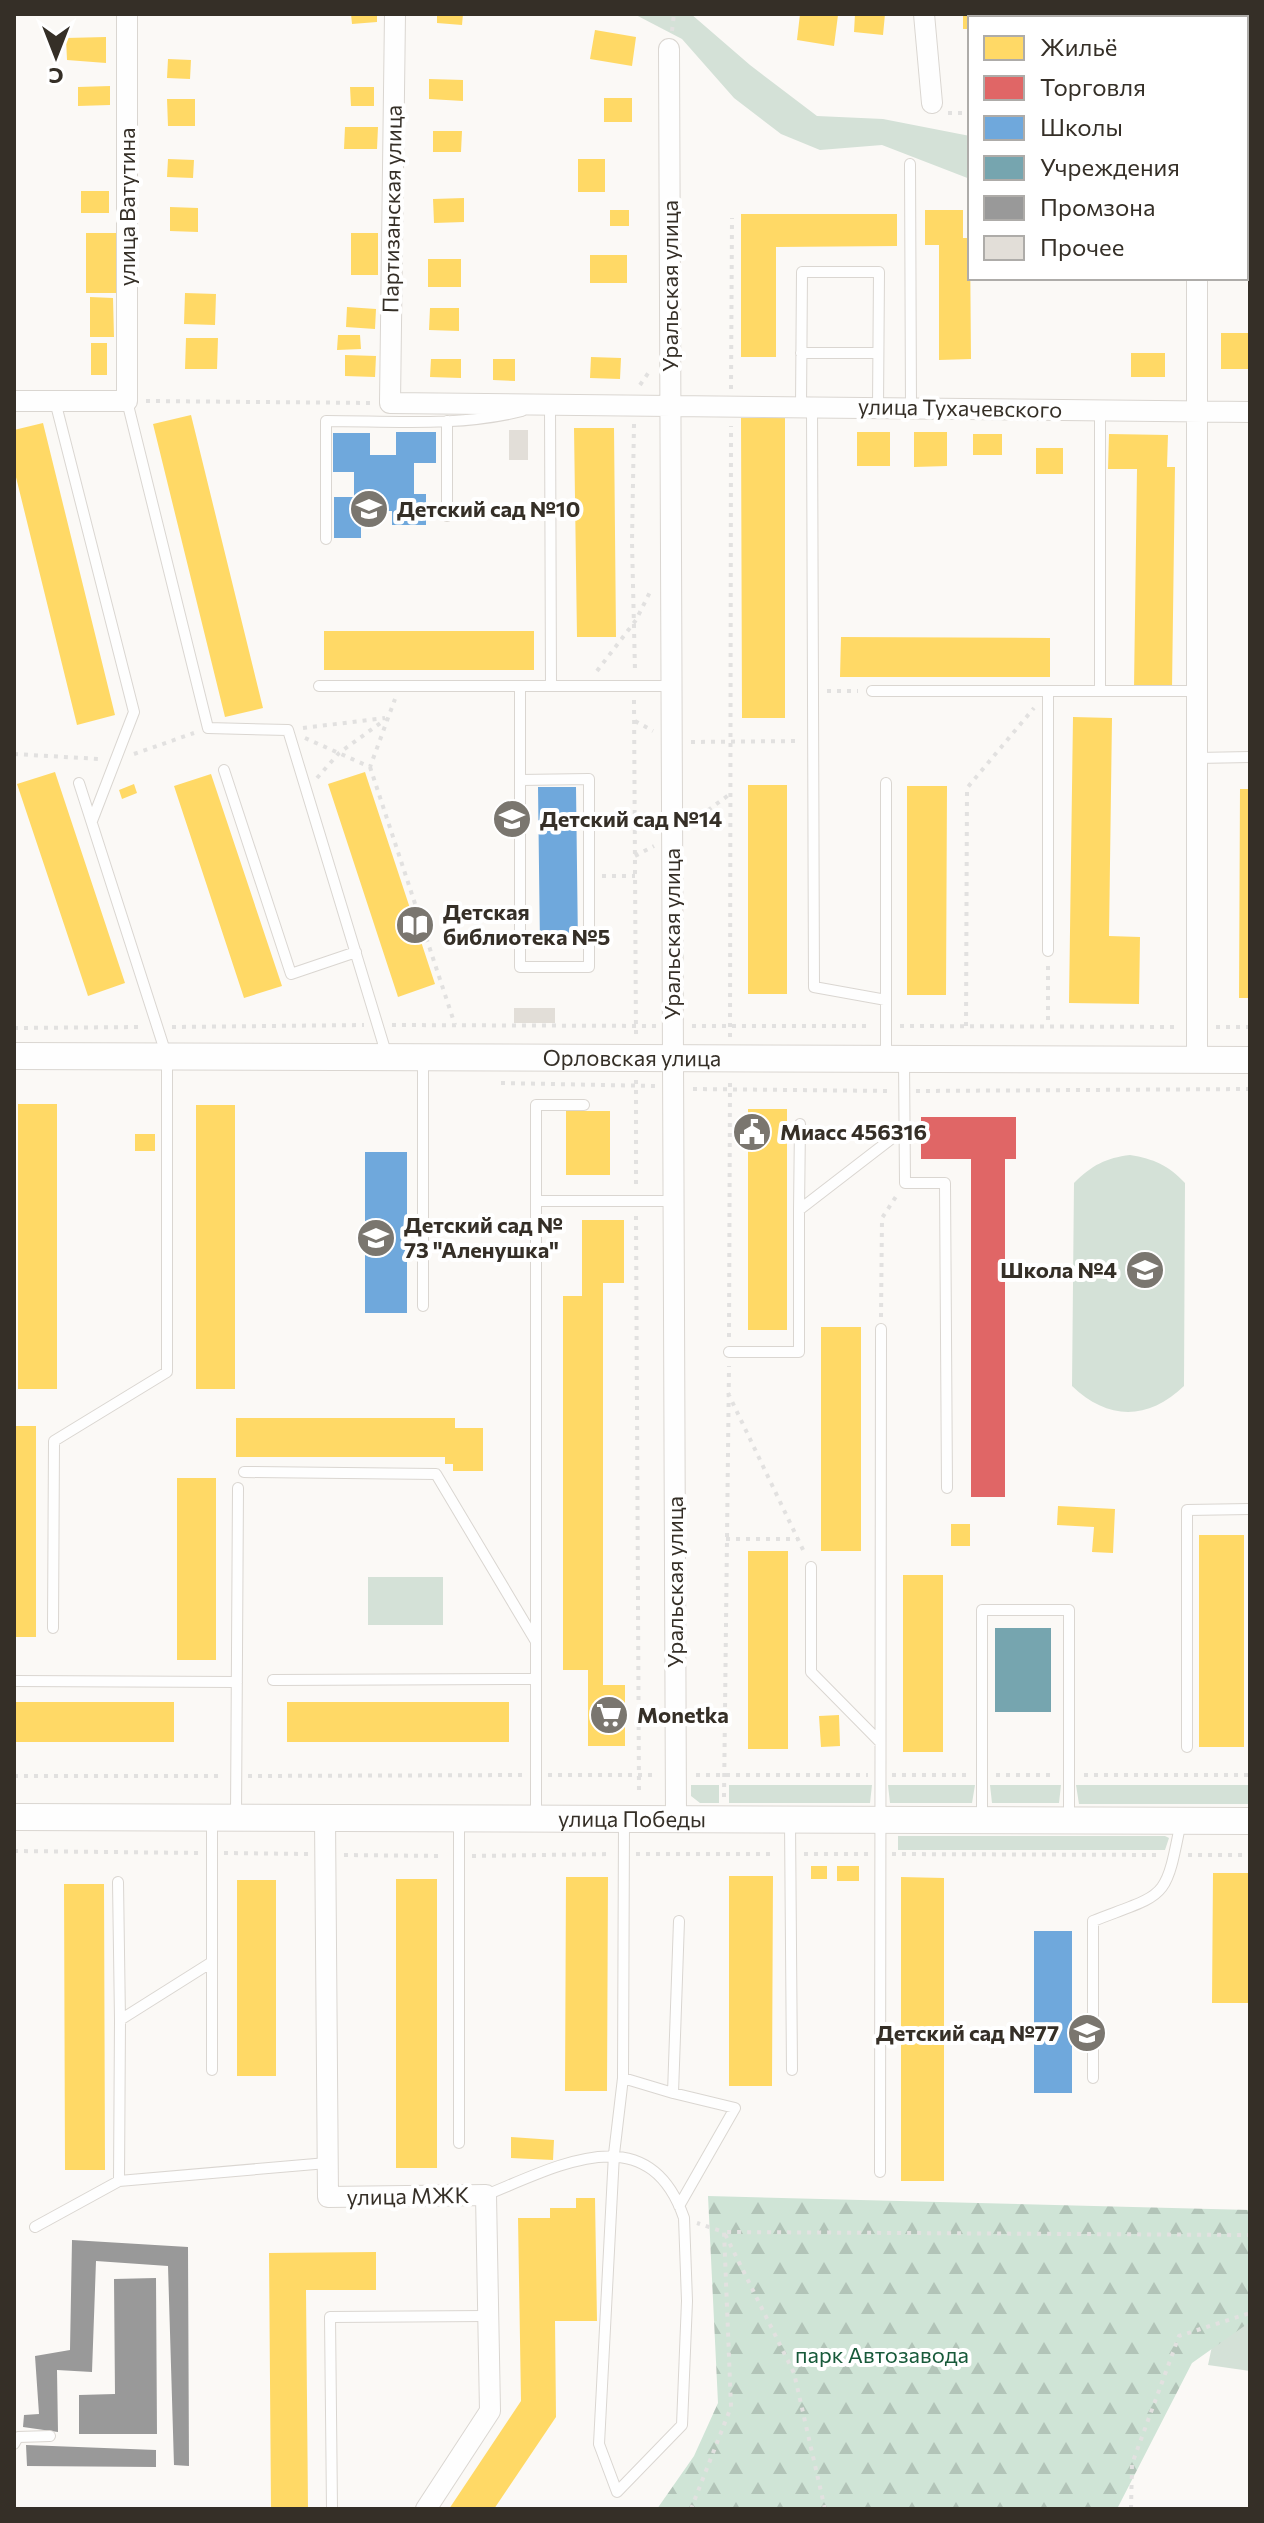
<svg xmlns="http://www.w3.org/2000/svg" width="1264" height="2523" font-family="Commissioner,sans-serif">
<style>
.grass{fill:#d4e1d7}
.forest{fill:url(#forest-firs)}
.homes{fill:#ffd966}
.shops{fill:#e06666}
.schools{fill:#6fa8dc}
.public{fill:#76a5af}
.industry{fill:#999}
.building{fill:#e2ded8}
.lines{fill:none;stroke-linecap:round;stroke-linejoin:round}
.service-casing{stroke:#dad6d1;stroke-width:12}
.minor-casing{stroke:#dad6d1;stroke-width:22}
.tertiary-casing{stroke:#dad6d1;stroke-width:28}
.path{stroke:#e2e1e0;stroke-width:4;stroke-dasharray:4 6;stroke-linecap:butt}
.service{stroke:#fefefe;stroke-width:10}
.minor{stroke:#fefefe;stroke-width:20}
.tertiary{stroke:#fefefe;stroke-width:26}
.labels{text-anchor:middle;stroke-width:8;stroke-linejoin:round;paint-order:stroke}
.street-label{font-size:22px;fill:#352f27;stroke:#fff}
.poi-label{font-size:22px;font-weight:bold;fill:#352f27;stroke:#fff;text-anchor:start}
.park-label{font-size:22px;fill:#185a3a;stroke:#fff}
</style>
<defs>
<pattern id="forest-firs" width="22" height="20" patternUnits="userSpaceOnUse" patternTransform="scale(2)"><rect width="22" height="20" fill="#cfe4d6"/><path d="M5 1l3.5 6h-7zM16 11l3.5 6h-7z" fill="#b2c4b8"/></pattern>
</defs>
<rect width="100%" height="100%" fill="#fbf9f6"/>
<path class="grass" d="M634,14h57l59,51 67,51 66,3 87,17v43l-88,-34 -62,5 -39,-16 -47,-36 -52,-59z
M1130,1155c24,4 38,10 55,28l-1,203c-36,35 -77,34 -112,0l2,-203c18,-18 32,-25 56,-28z
M368,1577h75v48h-75z
M691,1785h28v18h-19l-9,-7z
M729,1785h143l-2,18h-141z
M888,1785h87l-3,18h-82z
M990,1785h71l-2,18h-67z
M1076,1785h174v19h-171z
M898,1836h267l4,2 -4,12h-267z
M1250,2321v50l-42,-6 7,-33z"/>
<path class="forest" d="M708,2196l542,14v112l-58,41 -75,146h-460l37,-53 24,-53z"/>
<path class="homes" d="M351,14h26v8l-25,2z
M437,14h26l-1,11 -25,-2z
M800,14l38,1 -4,31 -37,-6z
M855,14h30l-2,21 -29,-3z
M963,14h33v4h-26v11h-7z
M1189,14h42v4h-42z
M595,30l41,7 -4,29 -42,-7z
M106,37v26l-39,-3 -1,-22z
M168,59l23,1 -1,19 -23,-1z
M429,79l34,1v21l-34,-2z
M110,86v19l-32,1v-19z
M350,87h24v19h-23z
M604,98h28v24h-28z
M167,99h28v27h-27z
M345,127h33l-1,22h-33z
M433,131h29l-1,21h-28z
M168,159l26,1 -1,18 -26,-1z
M578,159h27v33h-27z
M81,191h28v22h-28z
M464,198v24l-30,1 -1,-24z
M170,207l28,1v24l-28,-1z
M610,210h19v16h-19z
M925,210h38v28h7l1,121 -32,1v-115h-14z
M741,214h156v32l-121,1v110h-35z
M86,233h30v60h-30z
M351,233h27v42h-27z
M590,255h37v28h-37z
M428,259h33v28h-33z
M185,293l31,1 -1,31 -31,-1z
M90,297l23,1 1,39h-24z
M347,307l29,2 -1,20 -29,-2z
M430,308h29v23l-30,-1z
M1221,333h27v36h-27z
M338,335h22l1,14 -24,1z
M186,338h32l-1,31h-32z
M91,343h16v32h-16z
M1131,353h34v24h-34z
M345,355l31,1 -1,21 -30,-1z
M591,357l30,1 -1,21 -30,-1z
M431,359h30v19l-31,-1z
M493,359h22v22l-22,-1z
M191,415l72,293 -38,9 -72,-293z
M741,418h44v300h-43z
M43,423l72,292 -38,10 -63,-256v-39z
M574,428h40l2,209h-39z
M857,432h33v34h-33z
M914,432h33v34l-33,1z
M973,434h29v21h-29z
M1109,434l59,1 -1,32h8l-3,222 -38,-1 3,-219h-29z
M1036,448h27v26h-27z
M324,631h210v39h-210z
M841,637l209,1v39h-210z
M1073,717l39,1 -3,218 31,1 -1,67 -70,-1z
M55,772l70,211 -37,13 -71,-212z
M365,772l70,212 -37,13 -70,-213z
M211,774l71,212 -38,12 -70,-212z
M134,784l3,9 -15,6 -3,-9z
M748,785h39v209h-39z
M907,786h40l-1,209h-39z
M1240,789h10v209h-11z
M18,1104h39v285h-39z
M196,1105h39v284h-39z
M748,1109h39v221h-39z
M566,1111h44v64h-44z
M135,1134h20v17h-20z
M582,1220h42v63h-21v402h22v61h-37v-76h-25v-374h19z
M821,1327h40v224h-40z
M236,1418h219v10h28v43h-30v-7h-8v-7h-209z
M14,1426h22v211h-22z
M177,1478h39v182h-39z
M1058,1506l57,3 -2,44 -21,-1 2,-25 -37,-2z
M951,1524h19v22h-19z
M1199,1535h45v212h-45z
M748,1551h40v198h-40z
M903,1575h40v177h-40z
M14,1702h160v40h-160z
M287,1702h222v40h-222z
M839,1715l1,31 -19,1 -2,-31z
M811,1866h16v13h-16z
M837,1866h22v15h-22z
M1213,1873h37v130h-38z
M729,1876h44l-1,210h-43z
M566,1877h42l-1,214h-42z
M901,1877l43,1v303h-43z
M396,1879h41v289h-41z
M237,1880h39v196h-39z
M64,1884h40l1,286h-40z
M511,2137l43,3 -1,20 -42,-2z
M576,2198h19l2,123h-42l1,96 -62,92h-45l72,-108 -3,-183h32v-10h26z
M376,2252v38h-70l2,219h-37l-2,-256z"/>
<path class="shops" d="M921,1117h95v42h-11v338h-34v-338h-50z"/>
<path class="schools" d="M396,432h40v31h-22v31h12v31h-34v-14h-31v27h-27v-41h20v-25h-21v-39h37v22h26z
M538,787h38l2,160h-38z
M365,1152h42v161h-42z
M1034,1931h38v162h-38z"/>
<path class="public" d="M995,1628h56v84h-56z"/>
<path class="industry" d="M72,2240l116,7 1,219 -15,-1 -6,-199 -72,-5 -4,111 -35,-2 1,62 -35,-5 1,-12 15,-1 -4,-58 35,-6z
M156,2278l1,156h-78v-39l36,-1 -1,-115z
M26,2445l130,5v17l-129,-1z"/>
<path class="building" d="M509,430h19v30h-19z
M514,1008h41v15h-41z"/>
<g class="lines">
<g class="service-casing">
<path id="service" d="M1102,14v4
M1158,18v-4
M1246,148h4
M910,164l1,244
M801,353h77
M55,401l79,311 -42,109
M127,401l81,327 80,2 99,326
M550,405l1,281
M801,406l1,-134h77l-1,135
M812,406l2,581 72,13
M1100,410v281
M447,421v95
M326,539v-118c65,0 133,6 196,-10
M319,686h352
M520,686c0,94 0,188 0,281h69v-188l-69,1
M872,691h325
M1048,691v260
M1197,758l53,-1
M224,770l67,204 65,-22
M886,1057v-274
M423,1058v248
M904,1061l1,122h40l2,305
M584,1105h-48v96h137
M536,1201v616
M799,1210l1,-86
M729,1352h70v-142l105,-81
M244,1472l192,2 99,166
M811,1567v105l69,70
M53,1628l1,-187 113,-69v-315l-88,-274
M273,1680l263,-1
M14,1681l223,1
M1187,1747v-237l63,-1
M236,1816l2,-328
M982,1819v-209h87v208
M459,1821v322
M790,1822l2,248
M118,1882l2,138
M212,2070v-250
M623,2078l1,-257
M1093,2078v-157c75,-29 72,-19 88,-100
M673,2093l62,15 -56,98
M880,2172l1,-843
M119,2181l1,-161 92,-58
M486,2195c72,-29 162,-80 198,23l3,83 -5,124 -65,67 -18,-48 15,-290 9,-76 50,15 6,-172
M35,2227l84,-46 208,-18
M14,2444l4,-7 32,-1
M332,2509l-2,-192 157,-1"/>
</g>
<g class="minor-casing">
<path id="minor" d="M395,14l-5,389 860,9
M924,14l8,89
M669,49l7,1770
M1197,278v781
M14,401h113v-387
M325,1818l3,379 158,-2 4,216 -64,98"/>
</g>
<g class="tertiary-casing">
<g id="tertiary">
<path id="s1" d="M14,1056l1236,4"/>
<path id="s2" d="M14,1817l1236,4"/>
</g>
</g>
<path class="path" d="M672,31l2,-17
M948,113h22
M1246,126l4,-12
M640,385l11,-16
M731,389l1,-171
M146,401l227,2
M634,424l-2,118 3,129
M597,671l39,-51 14,-28
M827,691h31
M634,700l2,335
M635,721l18,10
M303,728l82,-10
M305,738l65,29 25,-68
M691,742l108,-1
M14,754l85,5
M134,754l60,-21
M370,767l85,258
M317,778l22,-25 47,-34
M692,822l38,-28
M635,856l19,-10
M602,876h33
M1048,966v60
M392,1025l264,1
M692,1026h180
M900,1026l280,1
M966,1026l1,-238 67,-80
M172,1027l192,-2
M1216,1027h34
M14,1028l130,-1
M730,1037l1,-611
M636,1080v107
M501,1083l155,3
M693,1089l199,2
M916,1091l334,-2
M636,1216l3,579
M881,1317l1,-99 15,-23
M729,1337l1,-255
M728,1393l77,161
M726,1539h72
M548,1775h108
M696,1775h172
M892,1775h76
M996,1775h60
M1084,1775h166
M14,1776h210
M248,1776l276,-1
M724,1797l5,-431
M14,1851l186,2
M224,1853l84,1
M636,1854h140
M804,1854h64
M892,1854l268,1
M344,1855l100,1
M1188,1855h62
M472,1856l140,-2
M691,2509l40,-102 -7,-175 -27,-9
M825,2509l-31,-136 -70,-141 526,3
M1131,2509l1,-45 47,-128 71,-23"/>
<use href="#service" class="service"/>
<use href="#minor" class="minor"/>
<use href="#tertiary" class="tertiary"/>
</g>
<defs>
<g id="school-disc" transform="scale(2)"><circle r="9.5" fill="#7a766f" stroke="#fff"/><path d="M0-5L7-2L0 1L-7-2ZM-4 1L0 2.5L4 1V4Q0 6-4 4Z" fill="#fff"/></g>
<g id="library-disc" transform="scale(2)"><circle r="9.5" fill="#7a766f" stroke="#fff"/><path d="M-6-4Q-3-5.5-.7-3.5V5Q-3 3-6 4ZM6-4Q3-5.5 .7-3.5V5Q3 3 6 4Z" fill="#fff"/></g>
<g id="civic-disc" transform="scale(2)"><circle r="9.5" fill="#7a766f" stroke="#fff"/><path d="M-.6-6.5H3V-4.5H.6V-3L4-1V1h2V6H-6V1h2V-1L-.6-3ZM-1.2 2.5V6h2.4V2.5Z" fill="#fff"/></g>
<g id="supermarket-disc" transform="scale(2)"><circle r="9.5" fill="#7a766f" stroke="#fff"/><path d="M-6-5.5h2.5l.6 2H6L4.5 2H-2.5L-4.4-4H-6ZM-1.5 3.2a1.3 1.3 0 1 0 .1 0ZM3 3.2a1.3 1.3 0 1 0 .1 0Z" fill="#fff"/></g>
</defs>
<g fill-rule="evenodd">
<use href="#school-disc" x="369" y="509"/>
<use href="#school-disc" x="512" y="819"/>
<use href="#library-disc" x="415" y="925"/>
<use href="#civic-disc" x="752" y="1132"/>
<use href="#school-disc" x="376" y="1238"/>
<use href="#school-disc" x="1145" y="1270"/>
<use href="#supermarket-disc" x="609" y="1715"/>
<use href="#school-disc" x="1087" y="2033"/>
</g>
<g class="labels">
<g class="street-label">
<text transform="translate(127 207) rotate(-90)" y="8">улица Ватутина</text>
<text transform="translate(392 209) rotate(-89)" y="8">Партизанская улица</text>
<text transform="translate(670 286) rotate(-90)" y="8">Уральская улица</text>
<text transform="translate(960 408) rotate(1)" y="8">улица Тухачевского</text>
<text transform="translate(672 934) rotate(-90)" y="8">Уральская улица</text>
<text dy="8" stroke="none"><textPath href="#s1" startOffset="618">Орловская улица</textPath></text>
<text transform="translate(675 1582) rotate(-90)" y="8">Уральская улица</text>
<text dy="8" stroke="none"><textPath href="#s2" startOffset="618">улица Победы</textPath></text>
<text transform="translate(408 2196) rotate(-1)" y="8">улица МЖК</text>
</g>
<g class="poi-label">
<text x="397" y="517">Детский сад №10</text>
<text x="540" y="827">Детский сад №14</text>
<text x="443" y="920">Детская<tspan x="443" dy="25">библиотека №5</tspan></text>
<text x="780" y="1140">Миасс 456316</text>
<text x="404" y="1233">Детский сад №<tspan x="404" dy="25">73 "Аленушка"</tspan></text>
<text x="1117" y="1278" text-anchor="end">Школа №4</text>
<text x="637" y="1723">Monetka</text>
<text x="1059" y="2041" text-anchor="end">Детский сад №77</text>
</g>
<g class="park-label">
<text x="882" y="2363">парк Автозавода</text>
</g>
</g>
<rect width="1264" height="2523" fill="none" stroke="#352f27" stroke-width="32"/>
<rect x="968" y="16" width="280" height="264" fill="#ffffff" stroke="#aeaca9" stroke-width="2"/>
<rect x="984" y="36" width="40" height="24" fill="#ffd966" stroke="#aeaca9" stroke-width="2"/>
<text x="1040" y="56" font-size="24" fill="#352f27">Жильё</text>
<rect x="984" y="76" width="40" height="24" fill="#e06666" stroke="#aeaca9" stroke-width="2"/>
<text x="1040" y="96" font-size="24" fill="#352f27">Торговля</text>
<rect x="984" y="116" width="40" height="24" fill="#6fa8dc" stroke="#aeaca9" stroke-width="2"/>
<text x="1040" y="136" font-size="24" fill="#352f27">Школы</text>
<rect x="984" y="156" width="40" height="24" fill="#76a5af" stroke="#aeaca9" stroke-width="2"/>
<text x="1040" y="176" font-size="24" fill="#352f27">Учреждения</text>
<rect x="984" y="196" width="40" height="24" fill="#999999" stroke="#aeaca9" stroke-width="2"/>
<text x="1040" y="216" font-size="24" fill="#352f27">Промзона</text>
<rect x="984" y="236" width="40" height="24" fill="#e2ded8" stroke="#aeaca9" stroke-width="2"/>
<text x="1040" y="256" font-size="24" fill="#352f27">Прочее</text>
<g transform="translate(56 56) rotate(180)" stroke="#ffffff" stroke-width="6" paint-order="stroke">
<path d="M0-6L14 30L0 20L-14 30Z" fill="#352f27"/>
<text y="-12" font-size="22" font-weight="bold" text-anchor="middle" fill="#352f27">С</text>
</g>
</svg>
